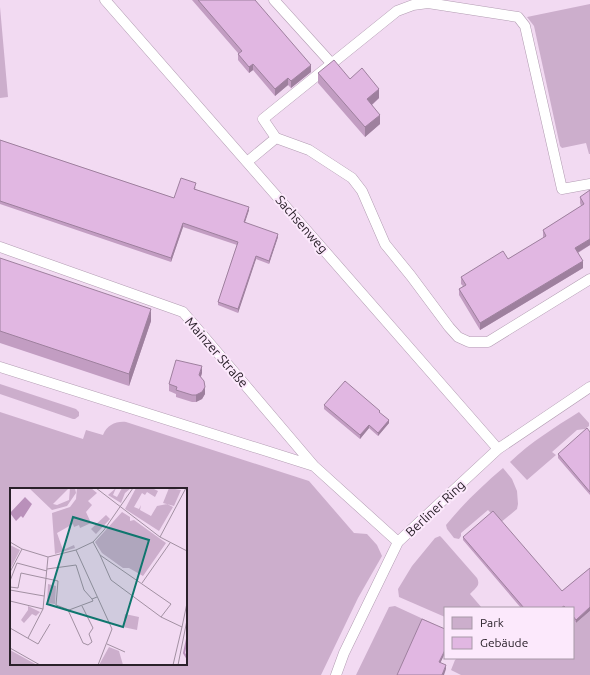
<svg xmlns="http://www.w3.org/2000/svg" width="590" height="675" font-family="Ubuntu,sans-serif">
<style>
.green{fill:#ccaecc;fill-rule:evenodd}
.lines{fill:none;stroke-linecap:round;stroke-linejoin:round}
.lane-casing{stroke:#b29cb2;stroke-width:11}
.lane{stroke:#fff;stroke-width:10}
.wall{fill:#c29dc2}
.shaded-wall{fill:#9e809e}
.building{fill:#e1b7e2;stroke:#9e809e}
.labels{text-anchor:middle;stroke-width:4;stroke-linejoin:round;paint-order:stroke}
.street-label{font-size:13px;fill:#2a212a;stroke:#fce9fc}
.inset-river{fill:none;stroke:#b990ba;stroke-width:2}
.inset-road{fill:none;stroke:#a290a2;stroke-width:1}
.view{fill:#0f766e;fill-opacity:0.15;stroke:#0f766e;stroke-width:2}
.inset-edge{fill:none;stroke:#2a212a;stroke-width:2}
</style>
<rect width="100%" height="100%" fill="#f2daf2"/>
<path class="green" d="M590,4v150h-1l-3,-11 -24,5 -2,-2 -26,-120 -7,-9z
M0,7l8,90 -8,1z
M0,384l76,25 3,3v4l-4,3h-2l-73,-25z
M0,412l83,27 3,-9 17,5c4,-10 13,-14 23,-13l183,59 45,52 13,1 10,11 5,11 -24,42 -37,77h-321zM11,489h175v175h-175z
M579,412l10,11v3l-4,3 -8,1 -25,22 4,3 -29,25 -17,-18c21,-20 45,-35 69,-50z
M503,468l9,11 5,12 1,13 -1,5 -17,14 -12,-13 -27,23v3l-2,3 -5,-1 -7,-9 -1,-4c17,-21 37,-40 57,-57z
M440,536l2,2 35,40c4,8 -2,10 -7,16l12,14h-37v9l-46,-20 -1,-8 14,-23 23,-28z
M395,606l39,18 -36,51h-42l33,-68z
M590,611v64h-129l-10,-5 4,-10 3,-2h115v-38l3,3z"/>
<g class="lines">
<g class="lane-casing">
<path id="lane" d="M105,0l393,449
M274,0l58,64
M276,138l33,12 43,28 10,13 23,53 26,32 38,51 9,10 11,5h19l102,-63
M247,162l29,-24 -13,-19 134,-108 16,-6 15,-2 90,14 7,9 37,163 28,-5
M0,247l183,65 131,154
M0,367l314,99 84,76
M336,675l8,-22 54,-111 100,-93 92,-62"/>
</g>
<use href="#lane" class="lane"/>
</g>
<path class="wall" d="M192,0h63l56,72 -20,16 -3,-3 -13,11 -22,-26 -4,3 -11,-13v-7z
M318,73l32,6 29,19 -7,7 8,19 -15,13 -47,-54z
M0,140l174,58 22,-11 -1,2 54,21 -4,12 33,15 -9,27 -13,-5 -18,54 -20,-8v-3l19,-57 -54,-18 -12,35 -171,-58z
M590,190v55l-12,8 5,15 -103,62 -21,-35v-6l4,-3 -2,-2v-7l47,-18 35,-21v-8l38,-24 -1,-3v-6z
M0,258l151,63 -22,65 -129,-43z
M202,373l-1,4 4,17 -3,5 -6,3h-4l-16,-5v-3l-7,-3v-7z
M324,405l65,18 -11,13 -9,-8 -9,11 -36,-30z
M590,432v63l-32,-37v-4z
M463,537l99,54 28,-23 -14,55 -3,-3v-12h-52l-58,-68z"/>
<path class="shaded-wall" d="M253,64v6l-4,3v-6z
M311,65v7l-20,16v-7z
M288,78v7l-13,11v-7z
M379,89v9l-12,11v-10z
M380,115v9l-15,13v-10z
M249,207v3l-5,15v-3z
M183,223v4l-12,35v-4z
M278,234v3l-9,27v-3z
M590,239v6l-15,9v-6z
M256,256v3l-18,54v-4z
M583,261v7l-103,62v-7z
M151,309v12l-22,65v-12z
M202,366v7l-3,8v-6z
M205,387v7l-3,5 -6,3v-7z
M389,420v3l-11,13v-3z
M369,425v3l-9,11v-4z
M590,607v4l-14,12v-3z
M445,650v3l-6,13v-4z
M446,665v4l-2,6h-2z"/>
<path class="building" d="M198,0h57l56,65 -20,16 -3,-3 -13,11 -22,-25 -4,3 -11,-13 4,-3z
M334,60l16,19 12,-11 17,21 -12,10 13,16 -15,12 -47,-54z
M0,140l174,58 7,-20 15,5 -2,6 55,18 -5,15 34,12 -9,27 -13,-5 -18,53 -20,-7 20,-60 -55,-19 -12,35 -171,-57z
M590,190v49l-15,9 8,13 -103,62 -21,-34 7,-4 -5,-8 42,-26 5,8 38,-23 -3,-6 41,-26 -4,-7z
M0,258l151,51 -22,65 -129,-43z
M176,360l26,6 -3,9 5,6 1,6 -3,5 -6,3h-4l-16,-5 1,-3 -8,-3z
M345,381l35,30 -1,1 10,8 -11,13 -9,-8 -9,10 -36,-30z
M587,428l3,4v60l-32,-38z
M493,511l69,80 28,-23v39l-14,13 -3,-4v-8h-7l-2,-2 -3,2h-37l-61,-71z
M422,619l23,10v21l-6,12 7,3 -4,10h-45z"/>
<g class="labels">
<g class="street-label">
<text transform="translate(302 224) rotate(49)" y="5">Sachsenweg</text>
<text transform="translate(217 352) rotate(49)" y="5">Mainzer Straße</text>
<text transform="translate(435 508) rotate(-43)" y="5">Berliner Ring</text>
</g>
</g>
<g transform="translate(10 488)">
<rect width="177" height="177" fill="#f2daf2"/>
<path d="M19,0h40l-16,16 4,1 12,-5 1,-12h5l1,5 -9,13 -15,4zM67,0h14l6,5 -9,8 4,4 -6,7 5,11 -11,5 -1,-3 -5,2 -1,-3 -16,9 6,17 11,-5 1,3 -20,6 -3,-41 18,-6 6,-8zM106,0l-3,7 4,2 5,-9h9l-6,5 -4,10 -13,-8zM126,0h16l6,3 -3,6 -8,-5 -2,3 -3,-2 -8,14 5,2 2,-4 -1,5 11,6 6,-10 10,-2 6,3 -14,24 -34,-22zM159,0l12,2 -7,16 -11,-3zM112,24l8,5v4l4,-1 32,23 -23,33 -14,-8h-6l-21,-15 -7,-11zM96,27l4,4 -14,15 -5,-5zM0,57l10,5 -10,20zM38,96l8,2 -1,18 -8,-1zM18,118l12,6 -4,4 -4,-2 -8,9 -3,-3 7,-10zM115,126l14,3 -2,13 -14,-3zM99,159l10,4 4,14h-24zM0,162l27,15h-27z" fill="#ccaecc"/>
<path d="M15,9l7,7 -9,14 -2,-2 -5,5 -6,-8z" fill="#b990ba"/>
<path class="inset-river" d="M177,151l-3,14 3,5"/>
<path class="inset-road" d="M86,0l64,49 27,14M150,49l26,-49M0,54l12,7 26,8 28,-7 17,-8 11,-12 29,-42M83,54l7,13 71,49 -10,13M66,62l36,79 -14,36M90,67l11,25 50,37 21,10 -9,38M37,81l29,-4 8,25 8,9M0,84l12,-23M0,93l7,-18 30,8M132,95l28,-40M0,99l8,1 3,-15 37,8 -2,24 13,5 24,-9 -1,-2 5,-2M0,102l34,6M0,113l33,8M58,122l15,33 5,2 4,-3 -3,-8 4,-6 -11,-22M172,139l5,-24M0,140l28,16 12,-20M18,150l15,-29 5,-52M97,156l18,8M0,160l30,17M168,177l9,-45"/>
<path class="view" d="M63,29l76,23 -26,87 -76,-23z"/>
<rect width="177" height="177" class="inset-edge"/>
</g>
<rect x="444" y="607" width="130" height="52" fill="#fce9fc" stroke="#a899a8"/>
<rect x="452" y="617" width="20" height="12" fill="#ccaecc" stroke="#a899a8"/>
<text x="480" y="627" font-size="12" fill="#2a212a">Park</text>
<rect x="452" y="637" width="20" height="12" fill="#e1b7e2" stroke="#a899a8"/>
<text x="480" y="647" font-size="12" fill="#2a212a">Gebäude</text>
</svg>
